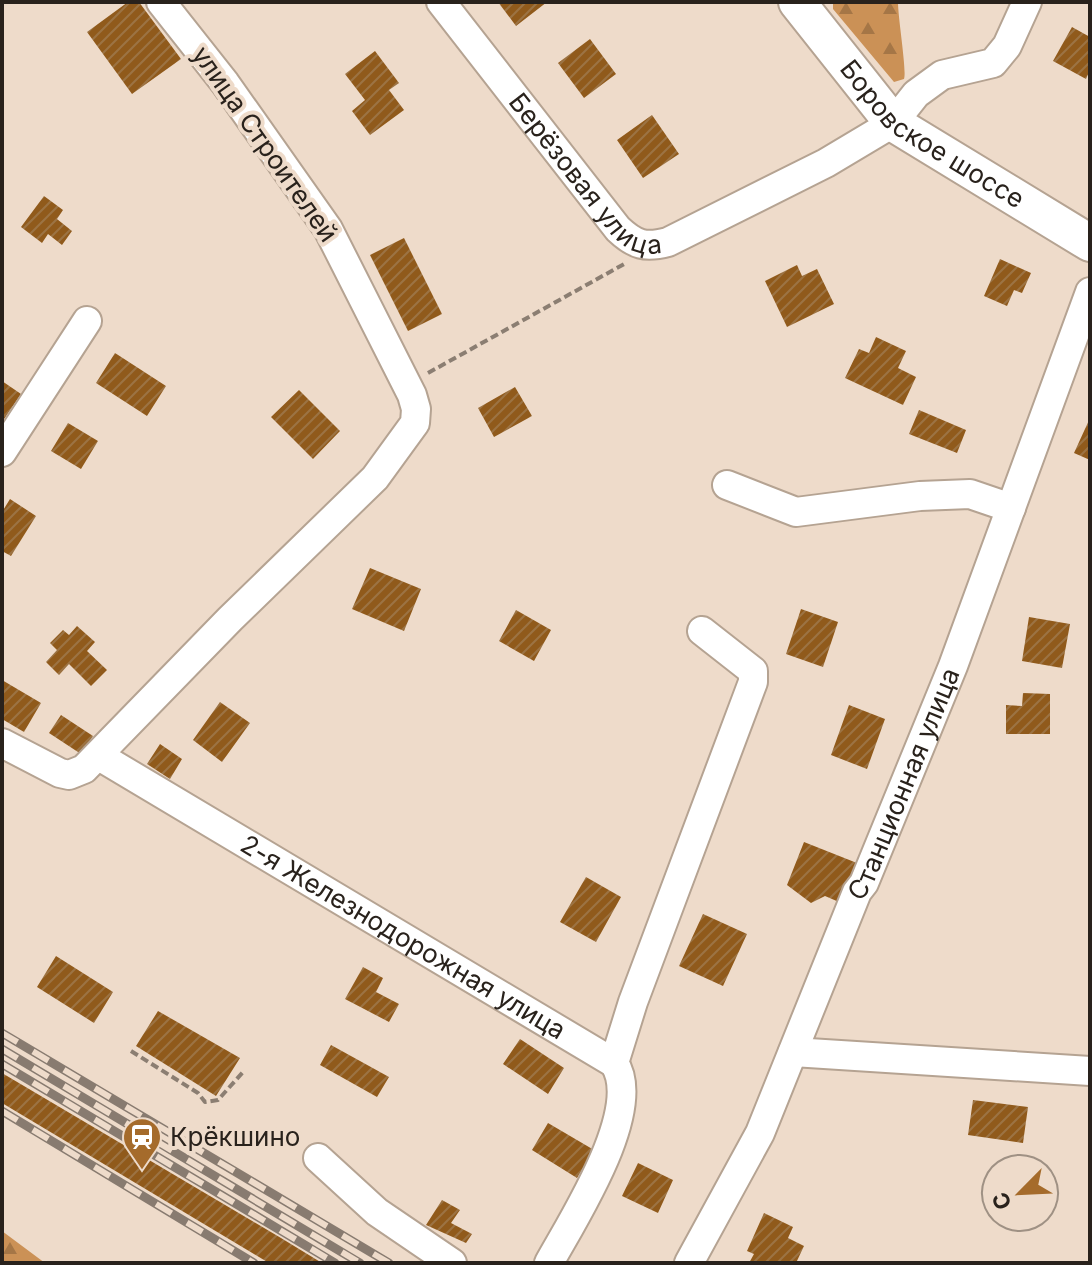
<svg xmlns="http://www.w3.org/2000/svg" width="1092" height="1265" font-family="Inter,sans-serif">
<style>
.forest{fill:url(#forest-firs)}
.building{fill:url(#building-hatch)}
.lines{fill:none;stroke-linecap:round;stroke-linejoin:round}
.minor-casing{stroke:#b5a392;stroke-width:32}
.major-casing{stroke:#b5a392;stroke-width:40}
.path{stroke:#8b7e72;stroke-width:4;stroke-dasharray:8 4;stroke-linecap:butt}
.minor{stroke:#fff;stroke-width:28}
.major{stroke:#fff;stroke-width:36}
.rail-casing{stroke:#887b70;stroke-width:9}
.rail{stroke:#eedbca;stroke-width:6;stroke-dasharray:18;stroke-linecap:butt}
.labels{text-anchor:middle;stroke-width:8;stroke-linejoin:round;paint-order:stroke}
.street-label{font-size:26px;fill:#29221c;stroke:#eedbca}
.poi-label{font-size:26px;fill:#29221c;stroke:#eedbca;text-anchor:start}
</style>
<defs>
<pattern id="forest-firs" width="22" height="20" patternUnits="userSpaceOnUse" patternTransform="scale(2)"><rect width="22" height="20" fill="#cb9156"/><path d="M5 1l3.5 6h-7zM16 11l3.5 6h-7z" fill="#a57646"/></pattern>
<pattern id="building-hatch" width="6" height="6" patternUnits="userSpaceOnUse" patternTransform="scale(2)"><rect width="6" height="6" fill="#905a1b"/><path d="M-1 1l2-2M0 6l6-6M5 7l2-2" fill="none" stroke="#9c7343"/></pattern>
</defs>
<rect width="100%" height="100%" fill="#eedbca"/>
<path class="forest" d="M833,2h65c0,16 9,70 6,77l-10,3 -61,-73z
M2,1231l43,32h-43z"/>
<path class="building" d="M128,2h11l42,57 -49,35 -45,-62z
M498,2h49l-31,24z
M1072,27l18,10v33l-4,9 -33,-18z
M590,39l26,35 -32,24 -26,-35z
M375,51l24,32 -10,7 15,20 -34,25 -18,-24 13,-11 -20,-26z
M652,115l27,39 -36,24 -26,-38z
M44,196l19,14 -6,9 15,12 -10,14 -14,-11 -6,9 -21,-16z
M404,238l38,76 -34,17 -38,-76z
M1000,259l31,14 -9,20 -8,-3 -7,16 -23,-10z
M797,265l5,11 15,-7 17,35 -47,23 -22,-46z
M876,337l30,14 -8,17 18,9 -13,28 -58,-27 14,-29 10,4z
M115,353l51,33 -19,30 -51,-33z
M2,381l19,13 -19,28z
M515,387l17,29 -38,21 -16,-29z
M299,390l41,41 -27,28 -42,-42z
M919,410l47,20 -9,23 -48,-19z
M1090,418v42l-16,-7z
M68,423l30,18 -17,28 -30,-18z
M10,499l26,17 -25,40 -9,-5v-39z
M370,568l51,21 -17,42 -52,-22z
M801,609l37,13 -15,45 -37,-13z
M516,610l35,20 -17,31 -35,-20z
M1029,617l41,7 -8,44 -40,-7z
M77,626l18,16 -8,9 20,19 -16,16 -22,-22 -10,11 -13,-13 11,-12 -7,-7 13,-13 6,5z
M2,680l39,23 -17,29 -22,-13z
M1023,693l27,1v40h-44v-29l16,1z
M220,702l30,21 -28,39 -29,-22z
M849,705l36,14 -18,50 -36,-14z
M61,715l32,21 -12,18 -32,-21z
M160,744l22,15 -12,20 -23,-15z
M804,842l63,25 -28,35 -14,-6 -14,7 -24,-18z
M586,877l35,20 -25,45 -36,-20z
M703,914l44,20 -24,52 -44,-20z
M56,956l57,36 -19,31 -57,-36z
M363,967l20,11 -7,14 23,12 -10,18 -44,-23z
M158,1011l82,47 -24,38 -80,-50z
M520,1039l44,29 -16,26 -45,-30z
M331,1045l58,32 -12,20 -57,-32z
M2,1073l279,165 41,25h-53l-267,-160z
M973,1100l55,7 -5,36 -55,-8z
M548,1123l46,27 -17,28 -45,-28z
M638,1163l35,17 -15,33 -36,-17z
M442,1200l18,10 -9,13 21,11 -6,9 -40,-18z
M764,1213l29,14 -5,11 16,8 -8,17h-47l5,-9 -7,-3z"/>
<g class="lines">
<g class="minor-casing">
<g id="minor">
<path id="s1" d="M441,2l177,227c17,16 27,19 50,13l158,-79 67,-40 23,-29 26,-19 51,-12 14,-17 20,-44"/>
<path d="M2,452l85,-131"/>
<path d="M727,485l69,27 124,-16 50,-2 41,14"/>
<path d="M2,743l58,30 9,2 15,-6 146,-150 145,-141 40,-55 1,-14 -4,-14 -84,-166 -103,-146 -64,-81"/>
<path id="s2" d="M99,756l515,307c31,46 -42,158 -65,200"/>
<path d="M793,1052l297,19"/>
<path d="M614,1063l19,-61 120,-320v-11l-51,-40"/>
<path d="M318,1158l59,54 75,51"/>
<path id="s3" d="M689,1263l71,-130 97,-241 7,-9 89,-217 137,-374"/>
</g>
</g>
<g class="major-casing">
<g id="major">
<path id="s4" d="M797,2l96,121 197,120"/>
</g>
</g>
<path class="path" d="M428,373l198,-110
M131,1051l67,42 7,9 13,-2 25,-28"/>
<use href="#minor" class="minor"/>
<use href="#major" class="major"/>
<g class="rail-casing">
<path id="rail" d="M2,1033l387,230
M2,1049l358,214
M2,1064l333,199
M2,1111l252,152"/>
</g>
<use href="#rail" class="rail"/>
</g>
<defs>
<g id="station-pin" transform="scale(2)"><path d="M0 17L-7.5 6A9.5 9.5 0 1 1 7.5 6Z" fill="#a56b2b" stroke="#eedbca"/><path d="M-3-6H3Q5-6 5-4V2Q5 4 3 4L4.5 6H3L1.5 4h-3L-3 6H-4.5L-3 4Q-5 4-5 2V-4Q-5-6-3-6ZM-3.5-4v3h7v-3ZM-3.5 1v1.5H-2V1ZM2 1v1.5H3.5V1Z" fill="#fff"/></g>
</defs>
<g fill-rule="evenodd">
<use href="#station-pin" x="142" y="1137"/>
</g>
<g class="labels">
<g class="street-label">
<text dy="9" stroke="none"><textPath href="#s4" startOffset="192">Боровское шоссе</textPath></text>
<text transform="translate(265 144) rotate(55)" y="9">улица Строителей</text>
<text dy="9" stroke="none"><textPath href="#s1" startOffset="228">Берёзовая улица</textPath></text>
<text dy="9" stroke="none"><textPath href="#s3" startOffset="526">Станционная улица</textPath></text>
<text dy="9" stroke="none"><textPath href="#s2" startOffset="354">2-я Железнодорожная улица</textPath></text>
</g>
<g class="poi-label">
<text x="170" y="1146">Крёкшино</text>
</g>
</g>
<rect width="1092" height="1265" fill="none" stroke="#29221c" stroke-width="8"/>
<g transform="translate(1020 1193) rotate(246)"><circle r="38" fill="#eedbca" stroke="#9f9184" stroke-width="2"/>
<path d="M0-6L14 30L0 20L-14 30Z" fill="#a56b2b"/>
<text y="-12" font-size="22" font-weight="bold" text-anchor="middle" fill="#29221c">С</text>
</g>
</svg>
